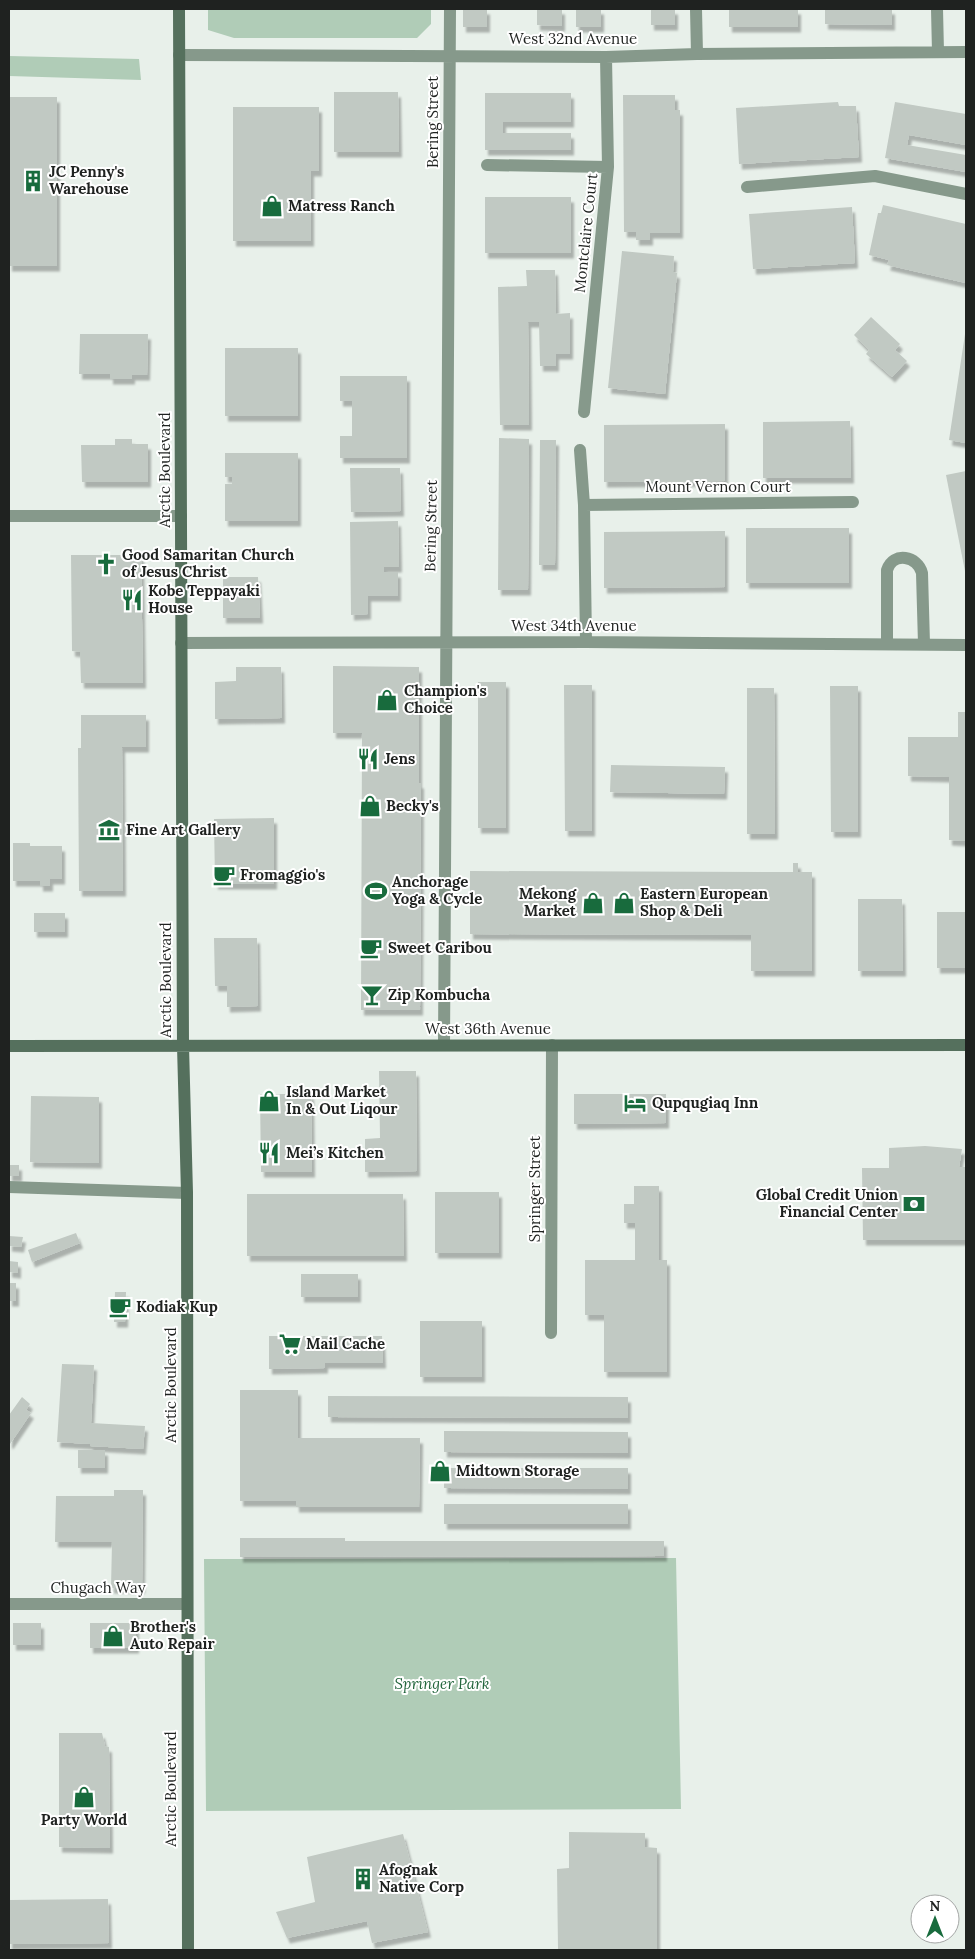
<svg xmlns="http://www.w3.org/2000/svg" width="975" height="1959" font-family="Lora,serif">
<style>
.green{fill:#b0ccb7}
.building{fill:#c1c9c3;filter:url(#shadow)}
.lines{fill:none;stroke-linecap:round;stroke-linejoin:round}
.minor{stroke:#86998b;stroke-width:12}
.secondary{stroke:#55705d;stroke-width:12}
.labels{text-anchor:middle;stroke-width:4;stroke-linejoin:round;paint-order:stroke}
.street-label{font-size:15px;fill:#1f2220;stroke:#fff}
.poi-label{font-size:15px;font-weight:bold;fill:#1f2220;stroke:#fff;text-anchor:start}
.park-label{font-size:15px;font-style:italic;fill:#22653c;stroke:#fff}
</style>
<defs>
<filter id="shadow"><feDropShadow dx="3" dy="5.5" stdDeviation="1" flood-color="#0004"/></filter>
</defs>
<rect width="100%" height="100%" fill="#e8f0ea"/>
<path class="green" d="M208,9h223v15l-14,14h-183l-26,-8z
M9,56l130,3 2,21 -132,-4z
M676,1558l5,251 -475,2 -2,-252z"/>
<path class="building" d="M463,9h24v18h-24z
M537,9h25v17l-25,-1z
M576,9h25v18h-25z
M651,9h24v16h-24z
M729,9h69v18h-69z
M825,9h67v16l-67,-1z
M334,92h64l1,60h-65z
M485,93h86v29h-68v11h68v17h-86z
M623,95h52v15h5v123h-30v7h-14v-8h-12z
M9,97h48v169h-48z
M838,102l1,4h17l3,51 -120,7 -3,-56z
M895,102l71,12v31l-57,-10 -2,10 59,10v17l-81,-14z
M233,107h86v64h-8v70h-78z
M485,197h86v56h-86z
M883,205l83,19v59l-79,-18 2,-5 -20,-5 9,-42h3z
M852,207l3,56 -102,6 -4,-55z
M622,251l52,5 -1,16 4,1 -12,121 -57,-6z
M526,270h29l1,44 14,-1v41h-14v12h-16l-1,-44h-11l1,103h-29l-2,-138 29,-1z
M871,317l29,27 -5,6 12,11 -15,16 -26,-23 3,-4 -15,-15z
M80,334h68l-1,41h-15v4h-22v-5h-31z
M965,334h1v109l-17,-3z
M225,348h73v68h-73z
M340,376h67v82h-67v-22h12v-35h-12z
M850,421l1,57h-88v-56z
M725,424v57l-121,1v-57z
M499,438l30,1 -1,151h-30z
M115,439h17v5h16v38h-66l-1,-37h34z
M540,440h16l-1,125h-16z
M225,453h73v68h-73v-37h7v-7h-7z
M350,468h50l1,43 -50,1z
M966,471v100h-1l-19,-96z
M398,521l1,46h-15v5h14v24h-30v18l-17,1 -1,-93z
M746,528h103v55h-103z
M725,531v56l-121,1v-56z
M71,555h70l2,128h-62l-1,-31 -8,-1z
M223,577h35l2,41h-37z
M333,666l86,1v116h2l-1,227h-59l1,-277h-29z
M236,667h45l1,51 -67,1v-37l21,-1z
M478,682h28v146h-28z
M564,685h28v146h-27z
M830,686h28v146h-27z
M747,688h27l1,146h-28z
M958,712h8v129l-17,-1v-63l-41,-1v-39h50z
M81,715h65v32h-24l1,144h-44l-1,-143h3z
M611,765l114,2 -1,27 -114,-2z
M274,818v66h-59l-1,-65z
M13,843h17v3h32v33h-12v7h-10v-5h-27z
M793,863h5v9h14v99h-61v-36l-281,-1v-63l323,1z
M858,899h44l1,72h-45z
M937,912h29v56h-29z
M34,913h31v19h-31z
M214,938h43l1,68 -31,1v-21h-12z
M379,1071h37l1,100 -52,1v-33l15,-1z
M260,1094h51l1,78h-51z
M574,1094h92v29l-92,1z
M31,1096l68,1v66l-69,-1z
M925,1146l37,3 -3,18h7v73h-103l-1,-72h27v-20z
M9,1165h10v11h-10z
M634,1186h25v74h8v112h-63v-57h-19v-55h50v-37h-11v-19h10z
M435,1192h64v61h-64z
M247,1194h156l1,62h-157z
M76,1233l4,10 -48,19 -4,-12z
M9,1236l14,1 -2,10 -12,-1z
M9,1261l9,1v11l-9,-1z
M301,1274h57v23h-57z
M9,1283h7v18h-7z
M115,1292h11l-1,30h-11z
M420,1321h62v56h-62z
M269,1336h113l1,27h-58v5l-56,1z
M62,1364l32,1 -3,58 54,3 -2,23 -53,-3v-2l-33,-2z
M240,1390h58v48h122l-1,69h-123v-6h-56z
M328,1396l300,1v21l-300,-1z
M22,1397l8,7 -4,6 5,3 -21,31 -1,-2v-27z
M444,1431l184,1v21l-184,-1z
M78,1450h27v18h-27z
M444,1468h184v21l-184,-1z
M114,1490h29l-1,98h-31l1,-46h-57l1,-46h58z
M444,1504h184v20h-184z
M240,1538h105v3h319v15l-424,1z
M13,1623h28v22h-28z
M90,1623h46v25h-46z
M59,1733h43l3,13 4,1 1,101 -51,-1z
M569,1832l76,1v14l12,1v102h-99l-1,-81 12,-1z
M403,1834l25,98 -56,11 -5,-22 -80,17 -11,-26 39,-10 -8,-45z
M108,1899l1,44 -100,1v-44z"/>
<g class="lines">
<path class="minor" d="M696,9l1,45
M937,9l1,43
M179,55l427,2 91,-3 269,-2
M487,165l121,2
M747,187l128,-11 91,18
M584,412l24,-245 -2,-110
M580,450l4,55 2,137
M584,505l269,-3
M9,516h172
M181,643l405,-1 380,3
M887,644v-74c6,-19 31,-14 35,3l2,71
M444,1045l6,-1036
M9,1187l178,6
M551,1333l1,-288
M9,1604h178"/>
<path class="secondary" d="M179,9l4,1037 4,147 1,757
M9,1046l957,-1"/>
</g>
<defs>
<g id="building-bare" transform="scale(1.725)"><path d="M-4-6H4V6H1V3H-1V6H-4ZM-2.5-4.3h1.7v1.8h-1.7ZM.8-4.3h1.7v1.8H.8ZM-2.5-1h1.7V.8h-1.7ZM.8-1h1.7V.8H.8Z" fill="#186b3d" stroke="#fff" stroke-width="2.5" paint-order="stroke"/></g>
<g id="shop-bare" transform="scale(1.725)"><path d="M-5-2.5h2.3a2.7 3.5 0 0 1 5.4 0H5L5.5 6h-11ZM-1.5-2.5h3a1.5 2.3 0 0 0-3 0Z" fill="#186b3d" stroke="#fff" stroke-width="2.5" paint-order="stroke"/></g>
<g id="church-bare" transform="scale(1.725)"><path d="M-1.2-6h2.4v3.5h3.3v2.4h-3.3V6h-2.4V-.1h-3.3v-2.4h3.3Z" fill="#186b3d" stroke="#fff" stroke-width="2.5" paint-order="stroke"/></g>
<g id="restaurant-bare" transform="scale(1.725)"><path d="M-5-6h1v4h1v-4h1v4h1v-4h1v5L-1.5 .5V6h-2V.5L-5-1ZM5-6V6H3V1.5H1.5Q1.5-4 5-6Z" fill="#186b3d" stroke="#fff" stroke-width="2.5" paint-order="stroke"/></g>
<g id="museum-bare" transform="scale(1.725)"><path d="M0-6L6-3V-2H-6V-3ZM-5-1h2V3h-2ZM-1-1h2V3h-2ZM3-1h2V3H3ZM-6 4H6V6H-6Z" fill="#186b3d" stroke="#fff" stroke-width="2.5" paint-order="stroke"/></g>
<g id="cafe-bare" transform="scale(1.725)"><path d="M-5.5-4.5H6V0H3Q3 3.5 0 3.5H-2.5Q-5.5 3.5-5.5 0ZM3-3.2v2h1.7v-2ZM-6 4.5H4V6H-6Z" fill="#186b3d" stroke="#fff" stroke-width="2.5" paint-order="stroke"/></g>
<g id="stadium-bare" transform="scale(1.725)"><path d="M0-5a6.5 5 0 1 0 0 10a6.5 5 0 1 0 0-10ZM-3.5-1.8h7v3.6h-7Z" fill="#186b3d" stroke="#fff" stroke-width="2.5" paint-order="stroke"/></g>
<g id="bar-bare" transform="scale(1.725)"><path d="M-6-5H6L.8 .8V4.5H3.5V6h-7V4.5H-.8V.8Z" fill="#186b3d" stroke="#fff" stroke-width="2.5" paint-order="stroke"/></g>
<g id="hotel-bare" transform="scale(1.725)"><path d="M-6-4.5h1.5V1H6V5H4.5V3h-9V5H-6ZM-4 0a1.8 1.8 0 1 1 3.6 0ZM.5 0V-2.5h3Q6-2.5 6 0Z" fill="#186b3d" stroke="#fff" stroke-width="2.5" paint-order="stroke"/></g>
<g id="bank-bare" transform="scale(1.725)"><path d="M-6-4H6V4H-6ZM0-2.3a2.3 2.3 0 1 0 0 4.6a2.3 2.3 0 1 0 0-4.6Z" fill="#186b3d" stroke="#fff" stroke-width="2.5" paint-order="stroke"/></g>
<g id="supermarket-bare" transform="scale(1.725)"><path d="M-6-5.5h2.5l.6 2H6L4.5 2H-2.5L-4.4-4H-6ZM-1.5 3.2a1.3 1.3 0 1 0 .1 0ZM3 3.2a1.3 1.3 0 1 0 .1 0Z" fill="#186b3d" stroke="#fff" stroke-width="2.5" paint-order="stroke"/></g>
</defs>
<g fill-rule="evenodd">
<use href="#building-bare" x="33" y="181"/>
<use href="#shop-bare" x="272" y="206"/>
<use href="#church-bare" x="106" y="564"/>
<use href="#restaurant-bare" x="132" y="600"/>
<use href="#shop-bare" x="387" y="700"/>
<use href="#restaurant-bare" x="368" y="759"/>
<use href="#shop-bare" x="370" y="806"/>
<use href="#museum-bare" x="109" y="830"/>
<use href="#cafe-bare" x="224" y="875"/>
<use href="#stadium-bare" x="376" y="891"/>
<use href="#shop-bare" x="593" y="903"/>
<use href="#shop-bare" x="624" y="903"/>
<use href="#cafe-bare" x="371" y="948"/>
<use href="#bar-bare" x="372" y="995"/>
<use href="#shop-bare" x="269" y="1101"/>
<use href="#hotel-bare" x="635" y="1103"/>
<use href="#restaurant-bare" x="269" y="1153"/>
<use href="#bank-bare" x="914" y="1204"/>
<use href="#cafe-bare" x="120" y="1307"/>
<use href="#supermarket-bare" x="290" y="1344"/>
<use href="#shop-bare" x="440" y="1471"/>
<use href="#shop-bare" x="113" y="1636"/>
<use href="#shop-bare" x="84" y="1797"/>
<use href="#building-bare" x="363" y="1879"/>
</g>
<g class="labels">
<g class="street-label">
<text x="573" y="44">West 32nd Avenue</text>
<text transform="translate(433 122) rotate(-90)" y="5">Bering Street</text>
<text transform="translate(586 233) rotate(-84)" y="5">Montclaire Court</text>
<text transform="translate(165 470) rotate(-90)" y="5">Arctic Boulevard</text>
<text x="718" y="492">Mount Vernon Court</text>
<text transform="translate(431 526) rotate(-89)" y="5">Bering Street</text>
<text x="574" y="631">West 34th Avenue</text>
<text transform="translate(166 980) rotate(-90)" y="5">Arctic Boulevard</text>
<text x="488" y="1034">West 36th Avenue</text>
<text transform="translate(535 1189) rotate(-90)" y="5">Springer Street</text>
<text transform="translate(171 1385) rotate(-90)" y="5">Arctic Boulevard</text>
<text x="98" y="1593">Chugach Way</text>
<text transform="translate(171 1789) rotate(-90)" y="5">Arctic Boulevard</text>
</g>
<g class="poi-label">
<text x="49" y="177">JC Penny's<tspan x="49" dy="17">Warehouse</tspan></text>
<text x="288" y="211">Matress Ranch</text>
<text x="122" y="560">Good Samaritan Church<tspan x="122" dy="17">of Jesus Christ</tspan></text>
<text x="148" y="596">Kobe Teppayaki<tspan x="148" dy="17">House</tspan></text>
<text x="404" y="696">Champion's<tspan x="404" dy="17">Choice</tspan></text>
<text x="384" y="764">Jens</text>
<text x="386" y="811">Becky's</text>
<text x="126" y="835">Fine Art Gallery</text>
<text x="240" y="880">Fromaggio's</text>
<text x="392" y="887">Anchorage<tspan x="392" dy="17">Yoga &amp; Cycle</tspan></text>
<text x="576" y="899" text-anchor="end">Mekong<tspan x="576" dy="17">Market</tspan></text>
<text x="640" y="899">Eastern European<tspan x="640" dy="17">Shop &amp; Deli</tspan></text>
<text x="388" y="953">Sweet Caribou</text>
<text x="388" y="1000">Zip Kombucha</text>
<text x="286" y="1097">Island Market<tspan x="286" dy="17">In &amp; Out Liqour</tspan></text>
<text x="652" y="1108">Qupqugiaq Inn</text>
<text x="286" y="1158">Mei’s Kitchen</text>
<text x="898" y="1200" text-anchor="end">Global Credit Union<tspan x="898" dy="17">Financial Center</tspan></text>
<text x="136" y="1312">Kodiak Kup</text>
<text x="306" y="1349">Mail Cache</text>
<text x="456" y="1476">Midtown Storage</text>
<text x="130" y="1632">Brother's<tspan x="130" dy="17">Auto Repair</tspan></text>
<text x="84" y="1825" text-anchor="middle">Party World</text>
<text x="379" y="1875">Afognak<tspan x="379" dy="17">Native Corp</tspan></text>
</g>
<g class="park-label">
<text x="442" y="1689">Springer Park</text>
</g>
</g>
<rect width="975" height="1959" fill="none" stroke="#1f2220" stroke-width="20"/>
<g transform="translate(935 1919)"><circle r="24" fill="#ffffff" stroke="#a5a7a6"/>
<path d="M0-4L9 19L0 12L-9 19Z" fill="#186b3d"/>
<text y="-8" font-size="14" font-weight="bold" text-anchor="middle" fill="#1f2220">N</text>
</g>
</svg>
